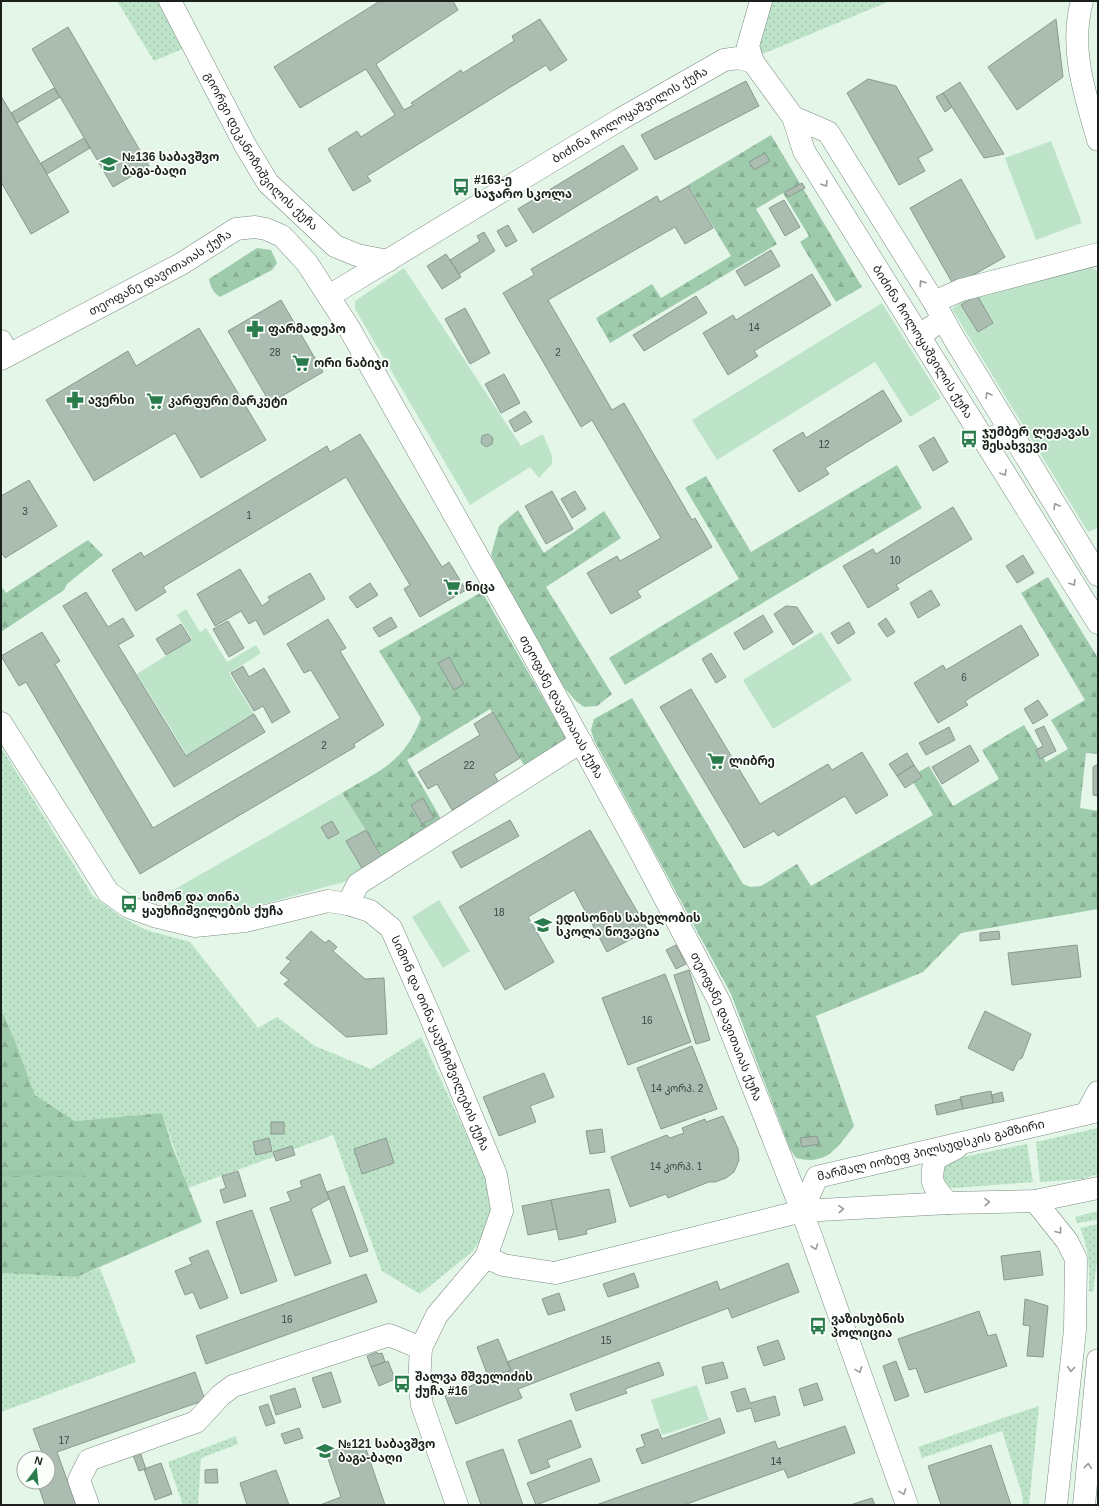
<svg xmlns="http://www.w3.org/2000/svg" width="1099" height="1506" font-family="Arial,'Noto Sans Georgian',sans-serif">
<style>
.grass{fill:url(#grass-dots)}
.forest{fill:url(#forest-firs)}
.park{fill:#bde4c9}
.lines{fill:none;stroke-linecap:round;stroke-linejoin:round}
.stream{stroke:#9bc6a8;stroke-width:6}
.building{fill:#abbdb0;stroke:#899a8e}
.minor-casing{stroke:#7b8c80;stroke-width:23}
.tertiary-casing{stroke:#7b8c80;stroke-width:23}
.secondary-casing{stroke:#7b8c80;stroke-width:23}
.minor{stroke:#fff;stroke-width:22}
.tertiary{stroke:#fff;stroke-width:22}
.secondary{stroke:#fff;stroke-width:22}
.oneway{stroke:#989b98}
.labels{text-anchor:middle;stroke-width:3.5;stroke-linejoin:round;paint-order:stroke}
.number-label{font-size:10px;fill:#3e4740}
.street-label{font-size:12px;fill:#1a201b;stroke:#fbfffc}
.poi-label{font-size:12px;font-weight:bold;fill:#1a201b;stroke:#fbfffc;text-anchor:start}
</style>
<defs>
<pattern id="grass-dots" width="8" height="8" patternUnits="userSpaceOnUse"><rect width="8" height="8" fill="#bde4c9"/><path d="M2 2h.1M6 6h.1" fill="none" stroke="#a2c3ac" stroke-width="1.8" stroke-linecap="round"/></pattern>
<pattern id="forest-firs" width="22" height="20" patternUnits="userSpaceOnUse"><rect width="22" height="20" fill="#9fcbad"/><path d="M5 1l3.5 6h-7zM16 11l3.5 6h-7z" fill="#88ae94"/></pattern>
</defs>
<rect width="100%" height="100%" fill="#e3f6e8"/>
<path class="grass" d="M117,1h41l24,48 -28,12z
M767,1h123l-132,55z
M1,747l92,149 27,20 26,14 44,12 68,86 19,-11 38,29 56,23 50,-32 66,142 5,35 -5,17 -15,21 -52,42 -38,-23 -49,-136 -145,53 -26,-75 -87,8 -40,-26 -20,-54 -14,-32z
M1098,1128v46l-15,5 -43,3 -4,-40z
M1027,1144l6,38 -79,6 -7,-1 -6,-13 8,-14z
M1098,1211v9l-21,3 -2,-6z
M1098,1224v29l-5,39 -4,-1c1,-22 0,-42 -9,-63z
M100,1268l36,94 -135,50v-139l76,4z
M1039,1406l-10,99h-6l-1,-11 -20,-63 -80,27 -4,-11z
M236,1436l2,8 -37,14 -3,47h-15l-15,-43z"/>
<path class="forest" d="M771,135l91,152 -26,15 -36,-60 9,-6 -26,-43 -27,16 21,35 -167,99 -14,-25 56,-34 9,14 70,-42 -43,-71z
M257,248l14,2 6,13 -5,7 -52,27c-7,-5 -9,-9 -11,-18z
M897,465l25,43 -297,177 -16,-27 130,-79 -54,-91 21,-12 45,76z
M518,510l26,43 60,-42 17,27 -75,49 66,107 -15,12 -13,1 -8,-6 -23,-26 -62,-120 8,-29z
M88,540l15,15 -36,29 -3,6 -63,42v-46l5,7z
M1048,577l50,81v96l-12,-1 -6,55 18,3v98l-137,24 -38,39 -107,44 38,110c-17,22 -27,40 -58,32l-6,-9 -59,-155 -137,-254 -3,-10 3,-11 38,-21 111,186 8,3 10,-1 36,-22 14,22 122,-71 -23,-38 19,-11 24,40 46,-27 -17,-29 42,-25 22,37 22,-13 -17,-29 34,-20 -64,-107z
M482,592l87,151 -42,27 -37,-61 -83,51 37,64 -58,38 -44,-69c37,-22 63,-31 79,-75l-42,-67z
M1,1009l14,32 20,54 40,26 87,-8 10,33 30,76 -125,55 -76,-4z"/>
<path class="park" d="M1051,141l31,82 -46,17 -31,-82z
M404,268l117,178 22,-12 9,22v8l-13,14 -9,-11 -60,38 -115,-196v-8z
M1093,268l5,4v256l-10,4 -136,-223 18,-14 94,-22z
M882,303l59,95 -31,19 -35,-55 -158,98 -25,-40z
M186,609l14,23 6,-4 21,34 29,-17 5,8 -32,20 25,41 -67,41 -50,-81 55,-35 -15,-24z
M821,632l31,48 -79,49 -30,-49z
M342,793l44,69 -21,14 -101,28 -49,10 -16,2 -23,-1 -8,-11 2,-12z
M439,900l31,51 -27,17 -31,-51z
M697,1385l12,35 -47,15 -11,-35z"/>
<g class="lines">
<path class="stream" d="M1,1174l30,-2 50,2"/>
</g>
<path class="building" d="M380,1h73l5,9 -82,54 28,46 9,-5 -2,-2 50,-33 2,3 51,-32 -2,-5 28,-17 27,41 -17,11 -4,-6 -179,111 4,5 -18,10 -25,-42 29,-18 4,6 34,-22 -29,-46 -66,39 -26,-41z
M1056,19l7,58 -46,33 -29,-43z
M68,27l81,139 -36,21 -81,-138z
M868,79l28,7 37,64 -15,8 7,13 -26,14 -52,-92z
M746,81l13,25 -104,54 -14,-25z
M960,82l44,72 -20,4 -41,-65z
M54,88l6,9 -43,26 -6,-10z
M943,93l9,14 -7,5 -9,-15z
M1,96l68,116 -38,22 -30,-52z
M84,138l6,10 -43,26 -6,-11z
M623,145l15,24 -105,64 -15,-24z
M765,153l5,8 -16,9 -5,-8z
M961,179l44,78 -51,29 -44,-78z
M802,183l3,5 -17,9 -3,-5z
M688,186l25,42 -28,16 -10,-17 -127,73 64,110 12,-7 68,117 3,-2 17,29 -75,44 4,6 -30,17 -24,-41 30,-17 3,5 41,-23 -69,-118 -11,7 -78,-134 31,-18 -3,-6 126,-73 3,6z
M784,200l16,27 -15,9 -16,-28z
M508,225l9,16 -11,6 -9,-16z
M484,232l11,19 -36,23 -9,-14 30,-19 -3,-5z
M771,250l9,16 -35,20 -9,-15z
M446,254l15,23 -19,12 -15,-23z
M812,274l19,31 -77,46 4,5 -30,19 -25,-42 30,-18 3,5z
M977,295l16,28 -15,9 -17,-27z
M696,296l11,17 -63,38 -11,-16z
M281,300l42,72 -53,31 -42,-72z
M465,308l25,45 -20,11 -25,-45z
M199,328l67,112 -65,38 -26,-45 -81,48 -48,-81 82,-49 8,15z
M504,374l16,29 -19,10 -16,-29z
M883,390l19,31 -77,47 4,6 -30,18 -26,-42 30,-18 3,6z
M525,411l7,11 -17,10 -6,-11z
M360,434l82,133 7,-5 17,28 -46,27 -16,-28 6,-4 -64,-108 -183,110 3,5 -30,19 -24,-41 29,-18 3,5 183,-111 3,6z
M488,434l5,4 -1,6 -6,3 -5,-4 1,-7z
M934,437l14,25 -15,9 -14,-25z
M29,480l28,46 -52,32 -4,-6v-56z
M552,491l21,38 -27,15 -21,-38z
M575,491l11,18 -14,9 -11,-19z
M953,507l19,32 -76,46 3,4 -31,19 -25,-42 30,-17 3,5z
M1023,555l11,18 -17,10 -11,-17z
M240,569l22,37 8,-6 -2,-3 42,-24 15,26 -61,36 -8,-15 -7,4 -8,-13 -26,15 -18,-32z
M370,583l8,12 -21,13 -8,-11z
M931,590l9,15 -22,13 -8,-15z
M86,592l22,35 15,-9 11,18 -16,9 68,111 68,-42 11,18 -91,55 -111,-181z
M786,606l11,1 16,25 -20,13 -19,-31z
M763,615l10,17 -29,18 -10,-17z
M391,617l6,10 -18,10 -6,-9z
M886,618l9,14 -8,5 -9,-13z
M328,619l18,29 -6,3 44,74 -30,19 1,3 -215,127 -114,-192 -7,4 -18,-30 41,-24 18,29 -5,3 98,164 187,-110 -29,-48 -7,3 -17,-29z
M228,621l16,27 -15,9 -16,-28z
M849,622l6,11 -17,11 -7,-11z
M181,624l10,16 -25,15 -10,-16z
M1021,625l18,30 -74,46 3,4 -30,18 -24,-40 29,-18 3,5z
M711,653l15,24 -10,6 -14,-24z
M449,657l15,27 -10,6 -16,-27z
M243,666l6,11 15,-9 26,44 -18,11 -9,-17 -9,5 -23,-38z
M691,689l69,115 68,-40 4,6 30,-18 26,43 -32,19 -11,-18 -67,40 -4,-5 -30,17 -84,-141z
M1038,700l10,15 -15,9 -9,-15z
M493,712l27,46 -26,16 5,9 -47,27 -15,-26 -9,5 -10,-17 62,-37 -6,-11z
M1044,726l12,25 -16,8 -4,-9 7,-4 -8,-16z
M949,727l6,13 -29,15 -7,-12z
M970,745l9,16 -37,23 -10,-17z
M907,753l7,12 -17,11 -8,-12z
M1098,764v32l-5,-1v-28z
M914,765l8,12 -17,11 -8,-12z
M423,798l11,20 -12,6 -11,-19z
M510,820l9,16 -58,32 -9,-16z
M332,821l7,12 -11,6 -7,-12z
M366,830l17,29 -20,11 -17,-29z
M590,830l58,100 -41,22 -33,-62 -46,27 26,45 -49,28 -46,-83z
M311,931l14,12 4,-3 8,7 -4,4 32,28 19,-1 3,56 -41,3 -62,-53 5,-4 -9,-7 11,-12 -5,-3z
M999,931l1,8 -20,2v-8z
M676,945l10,19 -10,5 -10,-19z
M1077,945l4,32 -69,8 -4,-32z
M689,970l21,70 -14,4 -22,-69z
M665,974l26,68 -63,23 -26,-67z
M985,1011l46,23 -9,24 -4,2 -5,11 -45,-23z
M692,1046l25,63 -56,20 -24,-61z
M544,1073l10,24 -24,9 6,16 -37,14 -16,-39z
M991,1091l2,12 -30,6 -3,-12z
M1002,1092l2,9 -11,2 -1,-8z
M961,1099l2,10 -26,6 -2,-10z
M723,1116l15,33 1,11 -5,12 -8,6 -11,4h-6l-41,16 -2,-4 -36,13 -19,-50 56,-22 3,3 14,-5 -2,-5 23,-9 1,3z
M271,1122h13v12h-13z
M602,1129l3,23 -15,2 -4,-23z
M817,1136l2,8 -17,3 -2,-9z
M269,1138l3,13 -16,4 -3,-13z
M386,1138l8,25 -32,11 -8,-25z
M292,1146l3,9 -19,6 -3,-9z
M238,1171l8,25 -22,7 -4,-13 6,-2 -4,-12z
M320,1174l9,25 -18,10 20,54 -36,13 -25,-68 21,-7 -4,-9 15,-5 -2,-6z
M344,1186l24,65 -18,6 -23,-65z
M609,1189l7,33 -30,8 1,4 -28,6 -8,-40z
M551,1200l6,29 -29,6 -6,-29z
M252,1210l25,71 -36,13 -25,-72z
M208,1250l20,48 -28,11 -7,-17 -8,3 -10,-24 17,-7 -3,-6z
M1040,1251l3,24 -39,5 -3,-24z
M788,1263l11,29 -67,26 -4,-10 -210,81 4,9 -66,26 -11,-28 66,-26 -4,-8 210,-81 3,9z
M634,1273l5,14 -31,10 -5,-13z
M366,1274l11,28 -171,62 -10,-28z
M559,1293l6,17 -17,5 -6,-16z
M1025,1299l23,7 -5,51 -16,-1 3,-30 -7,-1z
M979,1311l9,25 8,-2 11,32 -82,27 -9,-25 -7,2 -11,-31z
M498,1339l13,31 -22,9 -12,-32z
M778,1340l7,19 -21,7 -7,-19z
M377,1352l1,2 4,-1 3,9 -14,5 -4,-11z
M388,1361l7,18 -16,7 -8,-19z
M896,1361l13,35 -14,5 -12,-35z
M659,1362l5,13 -39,14 2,4 -51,18 -6,-17z
M723,1362l5,16 -22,6 -4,-17z
M195,1372l10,28 -148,52 19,53h-31l-8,-23h11v-24h-4l-11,-29z
M331,1372l10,30 -18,6 -11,-30z
M817,1383l6,17 -19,6 -5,-17z
M295,1388l6,19 -25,8 -6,-19z
M745,1388l5,15 25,-7 5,19 -25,7 -4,-14 -14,4 -6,-20z
M268,1404l7,19 -9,3 -7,-19z
M720,1418l5,15 -83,31 -6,-15 9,-3 -4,-11 17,-6 4,10z
M571,1420l10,27 -34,13 3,7 -19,7 -13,-34z
M845,1426l10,27 -67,25 -4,-9 -100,36h-88l179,-64 3,8z
M299,1428l4,10 -18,6 -4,-10z
M363,1440l22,65h-65l21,-8 -15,-44z
M991,1445l20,60h-70l-13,-39z
M503,1449l20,56h-42l-15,-43z
M140,1452l6,17 -7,2 -6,-16z
M591,1458l9,23 -64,24 -9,-22z
M161,1463l11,31 -17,6 -11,-31z
M217,1469l1,14h-13v-13z
M276,1470l13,35h-42l-7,-22z
M872,1498l3,7h-22v-1z"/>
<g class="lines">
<g class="minor-casing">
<g id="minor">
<path id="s1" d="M170,1l75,144 23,38 67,63 22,9 31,6"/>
<path d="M753,62l-5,-16 13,-45"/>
<path d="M934,302l27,-12 137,-36"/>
<path d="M919,336l24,-17"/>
<path d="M1,341l7,14"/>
<path d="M985,442l24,-13"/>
<path id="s2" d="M1,723l107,169 21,15 25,9 41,10 50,-5 83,-20 20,3 22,7 21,17 39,88 66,159 6,36 -16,46 -49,58 -16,33 -2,34 3,23 35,100"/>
<path d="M348,904l10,-20 223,-142"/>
<path d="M486,1257l17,8 52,8 247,-62"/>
<path d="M88,1505l-9,-25 10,-20 107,-38 25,-27 12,-9 156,-51 32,13"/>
</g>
</g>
<g class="tertiary-casing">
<g id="tertiary">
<path d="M1082,1c-13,48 3,93 16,139"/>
<path d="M793,117l35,15 106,170 18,33 146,240"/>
<path id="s3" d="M329,296l290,-176 105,-60 14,-2 15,4 40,55 11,34 294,472"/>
<path d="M1086,1114l12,-22"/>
</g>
</g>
<g class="secondary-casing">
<g id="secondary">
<path id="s4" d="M1,359l180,-95 55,-35 19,-2 11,2 16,7 25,27 42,65 181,321 109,200 80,152 83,210 105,294"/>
<path d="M1035,1201l32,40 9,18 -1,71 -19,175"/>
<path d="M948,1203c-16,-18 -19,-20 -13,-44l21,-11"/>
<path id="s5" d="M802,1211l15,-34 281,-66"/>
<path d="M802,1211l146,-8 87,-2 63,-13"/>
<path d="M1084,1505l14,-145"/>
</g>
</g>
<use href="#minor" class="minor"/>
<use href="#tertiary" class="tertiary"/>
<use href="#secondary" class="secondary"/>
</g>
<defs><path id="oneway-chevron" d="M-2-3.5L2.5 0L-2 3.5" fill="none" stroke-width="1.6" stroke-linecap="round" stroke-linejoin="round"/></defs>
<g class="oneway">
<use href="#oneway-chevron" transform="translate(825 184) rotate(58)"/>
<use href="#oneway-chevron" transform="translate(922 283) rotate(-123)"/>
<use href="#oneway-chevron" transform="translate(988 395) rotate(-121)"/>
<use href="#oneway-chevron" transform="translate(1004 473) rotate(58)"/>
<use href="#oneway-chevron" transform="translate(1056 506) rotate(-121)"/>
<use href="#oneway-chevron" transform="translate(1073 583) rotate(58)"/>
<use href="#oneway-chevron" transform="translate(987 1202) rotate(-1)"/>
<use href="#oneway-chevron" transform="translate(841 1209) rotate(-3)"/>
<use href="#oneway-chevron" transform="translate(1059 1231) rotate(52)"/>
<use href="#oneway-chevron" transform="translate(815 1247) rotate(71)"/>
<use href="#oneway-chevron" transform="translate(1071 1369) rotate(96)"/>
<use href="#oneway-chevron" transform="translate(859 1370) rotate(70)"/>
<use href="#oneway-chevron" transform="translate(1088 1466) rotate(-84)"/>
<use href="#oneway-chevron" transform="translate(903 1492) rotate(70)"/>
</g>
<defs>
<g id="school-bare" transform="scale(1.38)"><path d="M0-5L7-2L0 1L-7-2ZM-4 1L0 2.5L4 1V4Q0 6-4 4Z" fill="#2b7c4d" stroke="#fbfffc" stroke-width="2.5" paint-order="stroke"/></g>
<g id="bus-bare" transform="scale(1.38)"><path d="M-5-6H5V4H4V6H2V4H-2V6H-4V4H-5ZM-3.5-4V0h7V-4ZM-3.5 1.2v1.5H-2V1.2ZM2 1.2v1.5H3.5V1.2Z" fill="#2b7c4d" stroke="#fbfffc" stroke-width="2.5" paint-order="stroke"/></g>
<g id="pharmacy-bare" transform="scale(1.38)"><path d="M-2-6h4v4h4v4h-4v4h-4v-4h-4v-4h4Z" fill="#2b7c4d" stroke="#fbfffc" stroke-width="2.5" paint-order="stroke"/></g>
<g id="supermarket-bare" transform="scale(1.38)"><path d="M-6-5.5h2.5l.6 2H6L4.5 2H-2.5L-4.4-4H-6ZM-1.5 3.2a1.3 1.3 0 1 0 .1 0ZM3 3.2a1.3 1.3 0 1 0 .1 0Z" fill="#2b7c4d" stroke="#fbfffc" stroke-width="2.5" paint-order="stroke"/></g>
</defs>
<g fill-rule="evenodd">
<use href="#school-bare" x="109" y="164"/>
<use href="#bus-bare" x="461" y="187"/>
<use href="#pharmacy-bare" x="255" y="329"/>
<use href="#supermarket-bare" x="301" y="363"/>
<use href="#pharmacy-bare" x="75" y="400"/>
<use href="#supermarket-bare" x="155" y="401"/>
<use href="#bus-bare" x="969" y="439"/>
<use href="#supermarket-bare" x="452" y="587"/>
<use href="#supermarket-bare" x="716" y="761"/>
<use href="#bus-bare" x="129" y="904"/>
<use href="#school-bare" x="543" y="925"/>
<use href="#bus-bare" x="818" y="1326"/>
<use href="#bus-bare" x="402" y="1384"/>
<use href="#school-bare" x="325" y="1451"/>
</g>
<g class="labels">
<g class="number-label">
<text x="754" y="331">14</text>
<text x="275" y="356">28</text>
<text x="558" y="356">2</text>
<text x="824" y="448">12</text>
<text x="25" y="515">3</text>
<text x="249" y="519">1</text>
<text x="895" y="564">10</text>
<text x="964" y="681">6</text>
<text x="324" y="749">2</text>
<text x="469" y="769">22</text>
<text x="499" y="916">18</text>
<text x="647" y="1024">16</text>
<text x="677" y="1092">14 კორპ. 2</text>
<text x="676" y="1170">14 კორპ. 1</text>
<text x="287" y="1323">16</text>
<text x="606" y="1344">15</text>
<text x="64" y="1444">17</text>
<text x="776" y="1465">14</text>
</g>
<g class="street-label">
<text dy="4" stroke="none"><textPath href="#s3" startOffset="351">ბიძინა ჩოლოყაშვილის ქუჩა</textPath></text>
<text dy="4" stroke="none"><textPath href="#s1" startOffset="177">გიორგი დეკანოზიშვილის ქუჩა</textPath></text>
<text dy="4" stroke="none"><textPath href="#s4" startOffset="181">თეოფანე დავითაიას ქუჩა</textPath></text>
<text dy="4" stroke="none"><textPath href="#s3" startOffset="818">ბიძინა ჩოლოყაშვილის ქუჩა</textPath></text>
<text dy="4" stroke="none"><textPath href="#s4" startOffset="865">თეოფანე დავითაიას ქუჩა</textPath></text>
<text dy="4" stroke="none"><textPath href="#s4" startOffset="1225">თეოფანე დავითაიას ქუჩა</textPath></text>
<text dy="4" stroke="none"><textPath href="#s2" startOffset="626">სიმონ და თინა ყაუხჩიშვილების ქუჩა</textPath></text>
<text dy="4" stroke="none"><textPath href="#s5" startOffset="154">მარშალ იოზეფ პილსუდსკის გამზირი</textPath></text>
</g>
<g class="poi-label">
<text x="122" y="161">№136 საბავშვო<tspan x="122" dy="14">ბაგა-ბაღი</tspan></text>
<text x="474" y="184">#163-ე<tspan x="474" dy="14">საჯარო სკოლა</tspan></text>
<text x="268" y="333">ფარმადეპო</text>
<text x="314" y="367">ორი ნაბიჯი</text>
<text x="88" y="404">ავერსი</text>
<text x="168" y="405">კარფური მარკეტი</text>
<text x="982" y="436">ჯუმბერ ლეჟავას<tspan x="982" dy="14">შესახვევი</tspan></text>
<text x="465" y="591">ნიცა</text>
<text x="729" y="765">ლიბრე</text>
<text x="142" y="901">სიმონ და თინა<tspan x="142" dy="14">ყაუხჩიშვილების ქუჩა</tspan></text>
<text x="556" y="922">ედისონის სახელობის<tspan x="556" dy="14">სკოლა ნოვაცია</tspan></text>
<text x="831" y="1323">ვაზისუბნის<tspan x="831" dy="14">პოლიცია</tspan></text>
<text x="415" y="1381">შალვა მშველიძის<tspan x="415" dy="14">ქუჩა #16</tspan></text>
<text x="338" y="1448">№121 საბავშვო<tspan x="338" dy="14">ბაგა-ბაღი</tspan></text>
</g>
</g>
<rect width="1099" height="1506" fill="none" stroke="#1a201b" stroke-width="4"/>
<g transform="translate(36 1470) rotate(16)"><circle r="19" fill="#fbfffc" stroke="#a1a6a2"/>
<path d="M0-3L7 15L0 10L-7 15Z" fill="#2b7c4d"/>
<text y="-6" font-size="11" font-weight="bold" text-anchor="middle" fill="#1a201b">N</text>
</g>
</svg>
